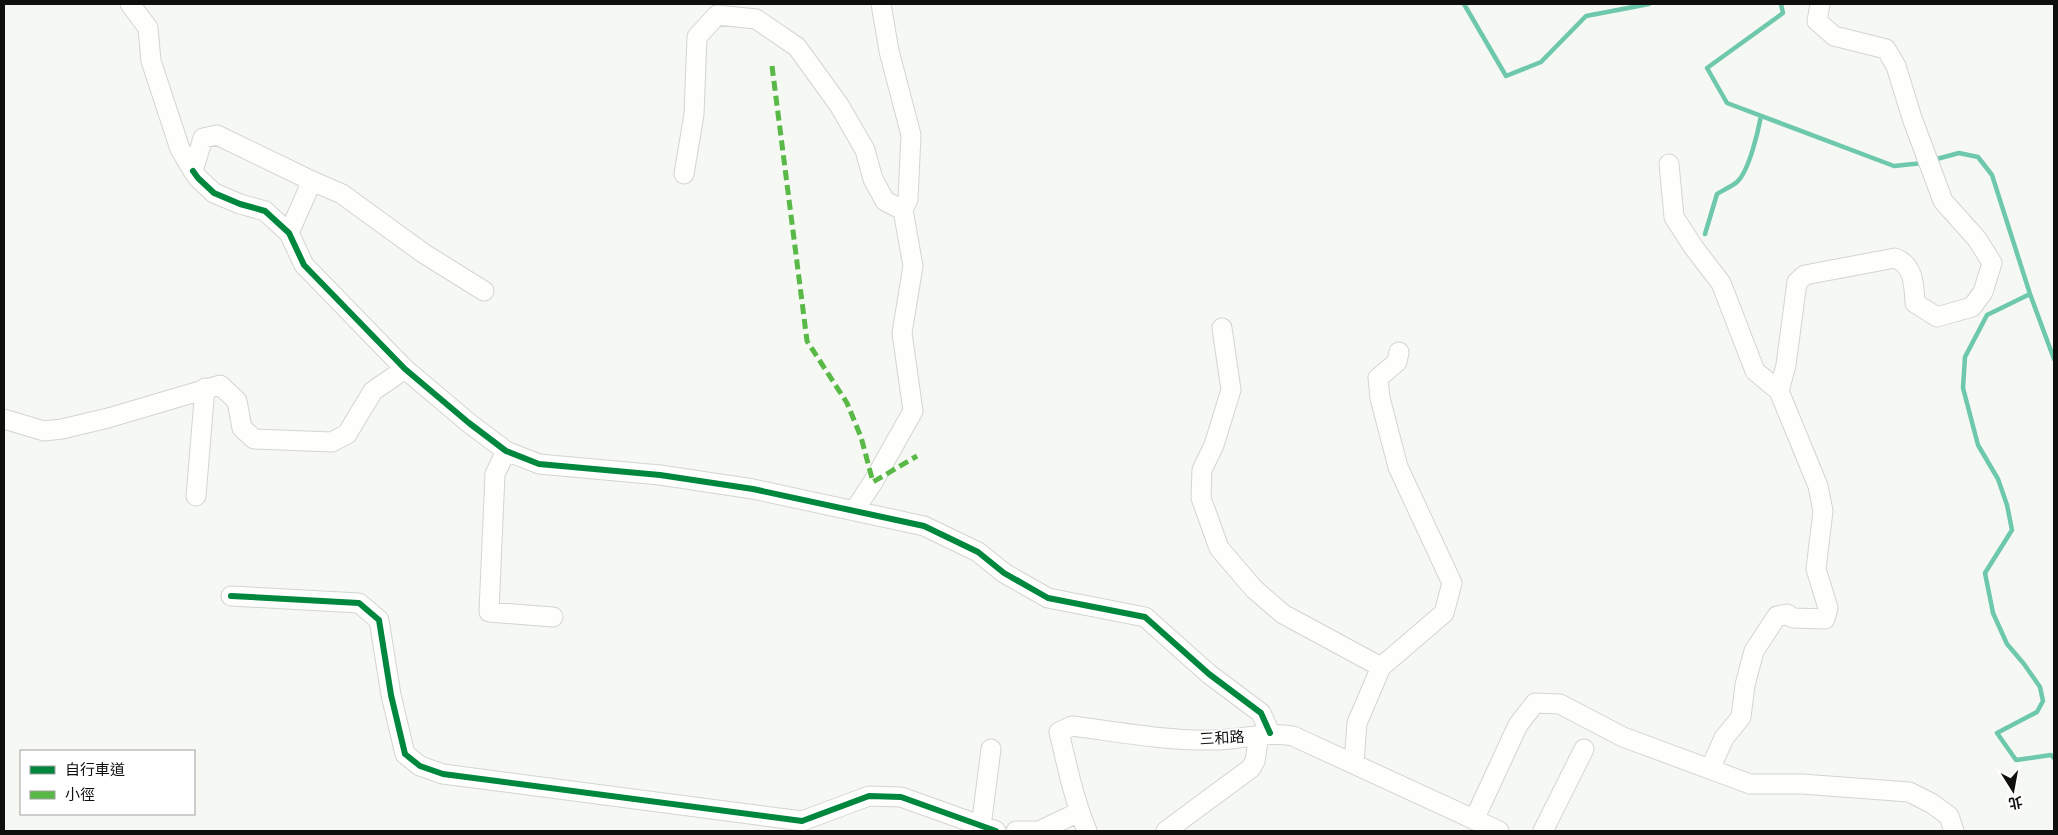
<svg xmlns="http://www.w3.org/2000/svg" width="2058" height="835" font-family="Jost,'Noto Sans TC',sans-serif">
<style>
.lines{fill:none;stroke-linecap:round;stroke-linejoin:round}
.stream{stroke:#6dc8ac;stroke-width:4.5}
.minor-casing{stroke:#d3d5d1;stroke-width:21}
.minor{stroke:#fefefd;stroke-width:19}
.quiet{stroke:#58b947;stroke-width:5;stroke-dasharray:10 5;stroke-linecap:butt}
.cycleway-casing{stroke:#fff;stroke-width:9}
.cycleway{stroke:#00873e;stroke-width:6}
.labels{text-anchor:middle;stroke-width:4;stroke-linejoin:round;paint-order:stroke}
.street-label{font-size:15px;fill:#0f0f0d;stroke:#fff}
</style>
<rect width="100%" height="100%" fill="#f6f8f3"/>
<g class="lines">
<path class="stream" d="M1464,4l42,72 35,-14 45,-46 63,-12
M1781,4l2,9 -76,55 20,35 167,63 29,-3
M1933,160l26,-7 19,4 14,18 38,119 24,65
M1705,234l12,-40c6,-4 14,-7 20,-12 12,-11 21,-50 24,-66
M2030,294l-43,21 -22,42 -2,31 15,57 20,34 9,26 5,25 -27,43 8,40 14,31 17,20 16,23 3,14 -6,11 -40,21 19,27 35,-5 3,3"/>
<g class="minor-casing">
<path id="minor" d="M130,4l18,24 3,33 29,88 13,22 10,-33 14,-3 95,46 30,13 81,59 61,38
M1669,164l5,53 20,31 27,35 34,88 24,20
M193,171l5,7 16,15 26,11 25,7 24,22 15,32 101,104 64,54 37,28 33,13 121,11 93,14 171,37 54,26 26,21 44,25 97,19 64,57 52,39 9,20
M684,174l10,-60 3,-77 20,-22 39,4 41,28 42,58 26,45 8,29 12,22 18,9
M289,233l23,-52
M1222,328l9,62 -17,55 -12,25 -1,28 18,50 35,41 29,25 98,53
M4,419l40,12 18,-2 46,-11 112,-33 17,16 5,27 12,11 78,3 15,-8 26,-43 32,-22
M506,451l-11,23 -6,138 64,5
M196,496l9,-108
M854,511l19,-29 40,-71 -11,-78 11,-67 -10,-56 5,-11 3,-64 -22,-84 -8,-47
M231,596l128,7 20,17 12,75 14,59 15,12 23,8 359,47 67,-25 32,1 95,34
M1354,763l3,-40 24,-56 63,-54 8,-30 -54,-116 -18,-69 -2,-20 19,-16 2,-10
M1710,769l14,-31 17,-21 4,-32 9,-34 23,-35 10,-2 6,4 32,1 3,-11 -12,-39 7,-58 -5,-25 -39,-95 7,-26 11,-83 8,-7 90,-17c19,7 19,27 20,45l22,14 35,-10 11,-15 9,-29 -15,-24 -34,-38 -31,-83 -16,-52 -10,-17 -52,-13 -17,-15 3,-17
M1474,820l44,-95 17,-22 25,1 63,33 127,47h52l107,8 22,11 18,13 5,15
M981,827l10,-78
M1016,831h23l40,-19
M1087,831c-13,-32 -20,-65 -28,-99l13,-6c47,6 94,15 141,14 27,0 52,-9 80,-4l206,95
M1166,831l85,-63 4,-7 4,-26
M1543,831l41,-82"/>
</g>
<use href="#minor" class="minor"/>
<path class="quiet" d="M772,66l35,275 40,62 14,34 12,45 44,-26"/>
<g class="cycleway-casing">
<path id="cycleway" d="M193,171l5,7 16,15 26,11 25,7 24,22 15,32 101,104 64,54 37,28 33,13 121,11 93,14 171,37 54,26 26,21 44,25 97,19 64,57 52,39 9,20
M231,596l128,7 20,17 12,75 14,59 15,12 23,8 359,47 67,-25 32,1 95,34"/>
</g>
<use href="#cycleway" class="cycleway"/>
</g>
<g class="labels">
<g class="street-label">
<text transform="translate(1222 738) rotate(-3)" y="5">三和路</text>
</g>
</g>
<rect width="2058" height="835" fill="none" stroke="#0f0f0d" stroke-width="10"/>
<rect x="20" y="750" width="175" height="65" fill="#ffffff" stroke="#9f9f9e"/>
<rect x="30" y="766" width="25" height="8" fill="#00873e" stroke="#9f9f9e"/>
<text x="65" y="775" font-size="15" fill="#0f0f0d">自行車道</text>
<rect x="30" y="791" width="25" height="8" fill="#58b947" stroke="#9f9f9e"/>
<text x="65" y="800" font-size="15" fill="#0f0f0d">小徑</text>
<g transform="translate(2013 790) rotate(169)" stroke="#ffffff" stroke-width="4" paint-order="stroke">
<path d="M0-4L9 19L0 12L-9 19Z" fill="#0f0f0d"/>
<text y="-8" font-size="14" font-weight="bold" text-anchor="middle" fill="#0f0f0d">北</text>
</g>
</svg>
